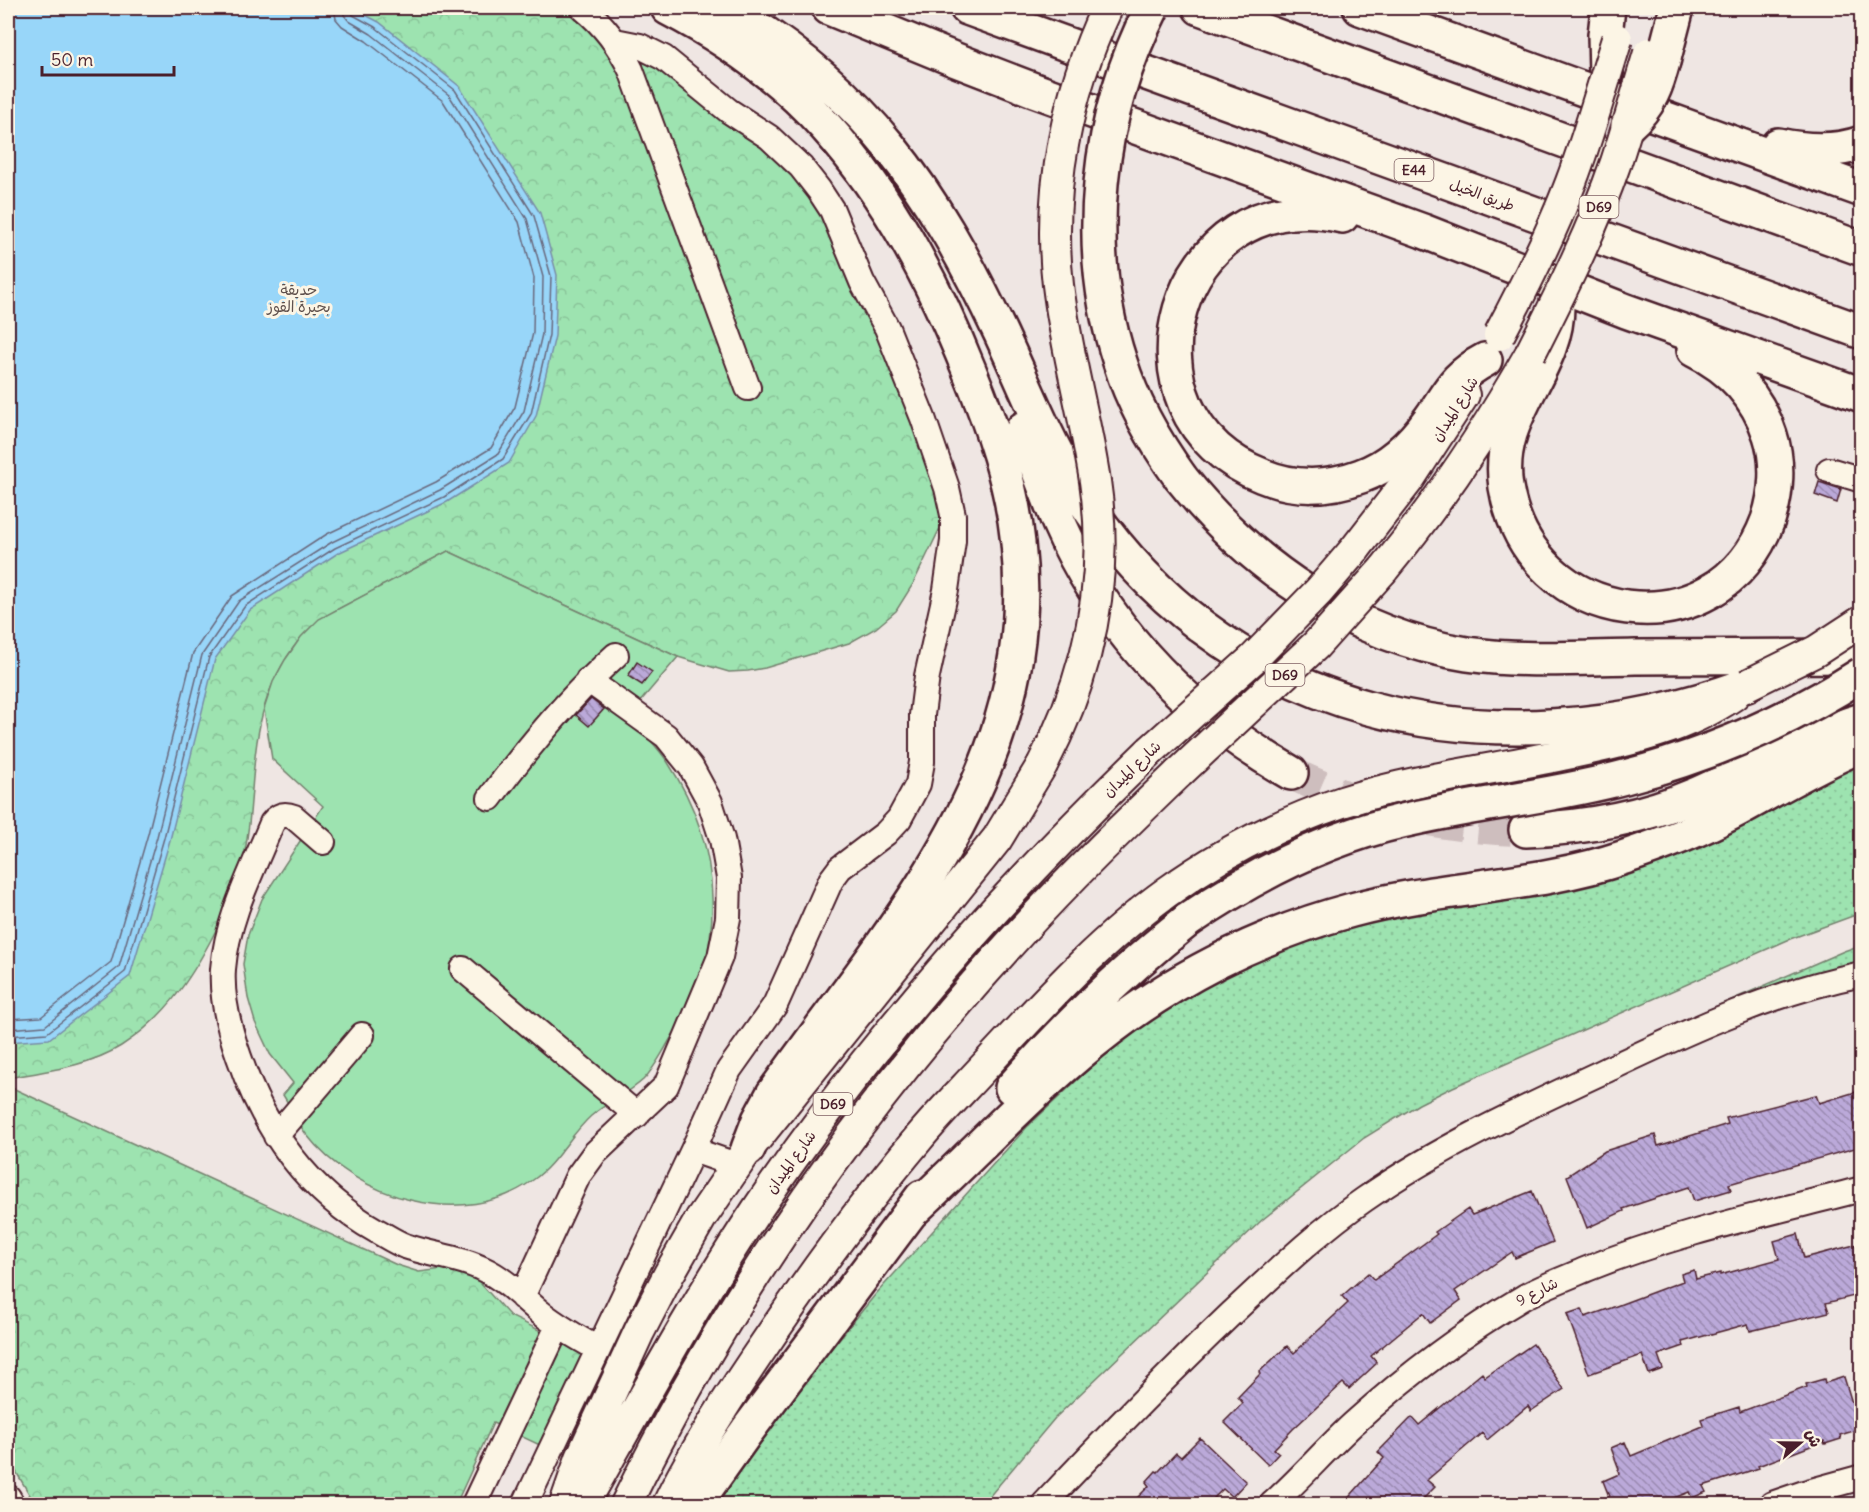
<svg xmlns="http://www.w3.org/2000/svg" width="1869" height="1512" font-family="Delius,'Playpen Sans Arabic',sans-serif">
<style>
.park{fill:url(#park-crowns);stroke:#74816e;stroke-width:1.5}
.garden{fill:url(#garden-dots);stroke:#74816e;stroke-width:1.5}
.pitch{fill:#9de3b0;stroke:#74816e;stroke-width:1.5}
.water{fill:#98d6f9;stroke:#798da7;stroke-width:1.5}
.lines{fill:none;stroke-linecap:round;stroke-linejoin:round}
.shore{stroke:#69687d;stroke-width:1.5}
.building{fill:url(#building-back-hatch);stroke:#4a1f2b;stroke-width:1.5}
.highway-tunnel{stroke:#cebebe;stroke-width:33;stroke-dasharray:33 16;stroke-linecap:butt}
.minor-casing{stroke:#4a1f2b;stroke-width:28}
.major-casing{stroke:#4a1f2b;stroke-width:34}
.highway-casing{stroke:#4a1f2b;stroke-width:38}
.minor{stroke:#fcf5e5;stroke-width:24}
.major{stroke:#fcf5e5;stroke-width:30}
.highway{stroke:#fcf5e5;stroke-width:33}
.major-bridge-casing{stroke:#4a1f2b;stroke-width:34;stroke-linecap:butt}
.highway-bridge-casing{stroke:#4a1f2b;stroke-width:38;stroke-linecap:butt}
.major-bridge{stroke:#fcf5e5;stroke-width:30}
.highway-bridge{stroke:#fcf5e5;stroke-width:33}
.labels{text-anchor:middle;stroke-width:6;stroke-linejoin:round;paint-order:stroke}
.shield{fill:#fcf5e5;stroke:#7f5f63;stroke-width:1.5}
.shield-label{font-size:14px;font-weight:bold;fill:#4a1f2b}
.street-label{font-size:15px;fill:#4a1f2b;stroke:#fcf5e5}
.park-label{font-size:15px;fill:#5f504c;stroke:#fcf5e5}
</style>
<defs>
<pattern id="park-crowns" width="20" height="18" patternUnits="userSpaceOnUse" patternTransform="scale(1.5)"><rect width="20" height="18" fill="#9de3b0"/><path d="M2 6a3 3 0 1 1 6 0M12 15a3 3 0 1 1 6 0" fill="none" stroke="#89c298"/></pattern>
<pattern id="garden-dots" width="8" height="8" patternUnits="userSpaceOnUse" patternTransform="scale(1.5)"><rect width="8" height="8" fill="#9de3b0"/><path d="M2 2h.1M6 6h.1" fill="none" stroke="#89c298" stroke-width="1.8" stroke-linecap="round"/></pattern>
<pattern id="building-back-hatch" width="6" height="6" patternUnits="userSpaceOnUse" patternTransform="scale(1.5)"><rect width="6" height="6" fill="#bba9d9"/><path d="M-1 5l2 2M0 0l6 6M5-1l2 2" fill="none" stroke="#9a89b0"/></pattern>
</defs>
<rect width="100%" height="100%" fill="#efe6e3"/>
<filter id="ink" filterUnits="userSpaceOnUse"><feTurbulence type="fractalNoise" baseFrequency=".0167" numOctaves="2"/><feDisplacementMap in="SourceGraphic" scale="12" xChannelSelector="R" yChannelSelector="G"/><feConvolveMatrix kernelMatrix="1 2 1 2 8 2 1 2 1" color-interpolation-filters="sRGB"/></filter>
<g filter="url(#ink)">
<path class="park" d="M8,8h561l204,139 55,69 105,253 7,40v19l-27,56 -17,27 -20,17 -27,15 -84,25 -17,3 -19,1 -51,-15 -230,-106c-26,14 -51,27 -77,41 -25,13 -53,24 -71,47 -47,58 -44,115 -51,185 -3,22 -6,46 -14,67 -4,11 -10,22 -16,33 -24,49 -51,92 -98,122 -34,21 -76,25 -113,32z
M8,1086l389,179 22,7 32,-4 20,5 39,43 76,37 -42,94 -51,-24 -37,81h-421l-27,-46z"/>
<path class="garden" d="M1861,763v150l-71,26 -337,148 -34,17 -55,34 -102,82 -207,198 -72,86h-268l77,-107 83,-102 152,-168 62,-58 61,-52 93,-53 120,-41 250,-50 102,-33 83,-48 48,-24z
M1861,945v19l-160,49 143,-62z"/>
<path class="pitch" d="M448,551l230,106 -50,59c14,15 28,29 39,45 57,86 62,191 4,277 -8,13 -17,31 -28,42 -15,14 -36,22 -52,36 -21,19 -34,47 -58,64 -69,51 -177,19 -227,-46 -9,-12 -15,-27 -23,-39l10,-12 -23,-29 -15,-32 -7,-24 -5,-34 5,-29 14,-36 61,-93 -51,-47 -8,-50 9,-27 12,-22 16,-23 18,-18z"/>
<path class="water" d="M8,8h344l27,14 80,64 81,127 17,62 -2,61 -19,80 -27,47 -62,39 -109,51 -88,57 -35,49 -45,181 -40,136 -81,63 -41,3z"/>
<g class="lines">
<path class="shore" d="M8,1019l33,-2 70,-55 37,-128 45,-181 39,-57 95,-62 109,-52 55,-34 24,-41 18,-74 1,-55 -15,-56 -76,-121 -77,-60 -24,-15 -6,-7 -2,-11
M8,1029l37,-3 74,-59 38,-130 45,-182 37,-54 93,-59 108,-52 58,-36 26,-43 18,-77 1,-57 -16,-58 -78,-124 -78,-61 -22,-13 -5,-6 -1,-7
M8,1036l39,-3 78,-61 39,-134 45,-181 36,-51 90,-58 109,-51 59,-38 28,-45 18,-79 2,-59 -17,-60 -79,-126 -80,-63 -22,-12 -2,-7"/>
</g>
<path class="building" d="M1819,482l22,7 -4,14 -22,-8z
M637,662l15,10 -10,13 -14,-9z
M591,699l13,10 -15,17 -13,-11z
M1862,1090v56l-133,38 2,6 -37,11 -5,-14 -66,22 1,2 -37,17 -20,-52 38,-25 50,-16 3,11 70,-22 -2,-6 90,-23 3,8z
M1532,1191l21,51 -38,16 -3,-6 -57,39 6,9 -31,23 -7,-10 -52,43 6,7 -28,26 -6,-6 -50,46 -19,20 5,4 -11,12 -44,-43 19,-19 -5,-6 22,-23 -1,-2 28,-26 7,7 54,-50 -6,-7 26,-23 6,7 63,-46 -2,-2 33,-23 4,6z
M1798,1234l6,24 58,-15v51l-36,9 3,9 -79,19 -2,-7 -66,18 2,4 -26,9 5,14 -14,5 -7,-19 -53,19 -22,-60 15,-5 3,8 26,-9 72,-27 -2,-7 13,-4 2,9 24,-6v2l59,-16 -5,-18z
M1533,1344l31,45 -33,22 -3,-5 -41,34 -5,-7 -55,47 8,7 -17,17h-75l41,-46 -6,-6 34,-35 7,8 63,-52 3,4z
M1844,1377l16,52 -20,6 1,4 -16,5 -1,-3 -66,25 1,2 -56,18 3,6 -14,6 -3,-6 -30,12h-47l-9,-23 16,-7 -1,-4 1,-1 -8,-21 14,-6 6,14 72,-30 -2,-7 38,-12 1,5 67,-25 -1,-3 18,-5 1,4z
M1200,1438l46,44 -14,15 -9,-8 -15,15h-77l18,-18 -3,-4 10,-11 2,1 18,-19 5,4z"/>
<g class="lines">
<path class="highway-tunnel" d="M1291,773c77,38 149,54 235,57"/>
<g class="minor-casing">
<path id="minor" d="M583,8c21,17 36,37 48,62l117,318
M1829,470l33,10
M490,798c38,-51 78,-100 126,-143
M323,842l-29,-25c-10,-4 -16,-2 -22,6 -19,46 -45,95 -49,146 -2,30 6,60 16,88 25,73 70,136 138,174 9,5 18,11 28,15 26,9 54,11 78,23 22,10 40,29 58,44 18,14 37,25 57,36
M463,969l174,146
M276,1136l86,-101
M693,1150l43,15
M522,1297l56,-121 16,-22 72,-68 54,-129 8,-39 1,-40 -7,-39 -12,-37 -19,-35 -25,-31 -78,-56
M8,1497l4,7
M474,1504l84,-178
M525,1504l168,-354 36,-80 46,-65 56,-125 9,-12 46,-35 13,-14 19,-35 4,-22v-47l5,-39 19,-86 7,-49v-26l-6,-27 -24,-70 -36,-90 -25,-46 -30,-72 -13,-20 -18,-23 -32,-30 -40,-26 -65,-53 -24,-12 -25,-5
M1044,1504c61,-65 123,-129 188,-191 43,-40 85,-81 133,-114 78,-54 164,-93 250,-133 80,-38 159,-74 247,-92
M1272,1504c28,-25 53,-54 81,-80 52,-47 111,-92 171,-127 20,-11 42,-19 63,-28 88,-36 183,-56 275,-80
M1772,1504l32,-11 58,-16"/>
</g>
<g class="major-casing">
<path id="major" d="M1355,549l55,-71 54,-83
M1383,570c56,-68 104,-140 147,-216
M565,1504l16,-46 58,-126 30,-58 32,-56 47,-69 249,-310 45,-74
M581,1504l11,-15c53,-94 104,-188 164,-278 113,-168 248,-319 394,-460
M626,1504c102,-208 236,-399 393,-570 51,-56 105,-108 160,-161
M668,1504c24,-50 55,-98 86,-144 51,-76 105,-151 164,-221 24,-29 51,-55 76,-83 54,-58 108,-117 173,-164 53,-38 113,-69 175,-90 76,-24 156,-33 234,-50 55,-11 111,-25 158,-57"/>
</g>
<g class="highway-casing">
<path id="highway" d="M668,8c58,30 114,70 158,119 64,71 108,156 143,243 23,56 43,114 49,173 7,60 0,122 -17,179 -43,140 -145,254 -228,372l-14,26 -11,29
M725,8c140,81 207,181 275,324 23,49 43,101 71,148 146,242 422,297 676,205
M829,8l127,52 78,30 389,141 203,80 236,84
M967,8l895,324
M1200,8l662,241
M1360,8l502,182
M1664,58l13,-50
M1606,74l-1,-39 3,-27
M1778,145c28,6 56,8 84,-2
M1342,216c-169,-39 -236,200 -79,260 31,13 66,12 98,0 28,-10 52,-33 69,-57 19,-26 23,-42 55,-59
M1557,303c2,69 -63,110 -51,184 23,141 212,168 262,33 9,-27 11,-58 2,-85 -13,-39 -39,-67 -76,-85
M1023,429c12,31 23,63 36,94 48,109 129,191 232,250
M1181,478c72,90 171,158 286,176 55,8 112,4 168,3 75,0 151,-1 227,-1
M1526,830c59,-2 115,-12 169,-35 56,-24 108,-58 167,-75
M1012,1088c54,-61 112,-118 176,-168
M909,1214c61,-56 119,-119 183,-171 76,-62 166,-108 260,-133 90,-24 185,-23 273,-53 36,-12 72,-26 106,-44 43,-23 85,-49 131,-68
M695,1504l52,-73 175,-234"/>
</g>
<use href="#minor" class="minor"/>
<use href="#major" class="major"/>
<use href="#highway" class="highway"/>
<g class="major-bridge-casing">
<path id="major-bridge" d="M1499,335c26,-49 52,-100 72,-153 18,-47 31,-95 46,-143
M1530,354c32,-63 63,-125 86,-192 12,-36 22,-73 33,-109
M1747,685l69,-34 46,-30
M1150,751l103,-92 66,-68 36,-42
M1042,765c47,-90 68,-183 53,-284 -10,-66 -29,-130 -37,-196 -11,-95 9,-192 49,-277
M1179,773l137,-128 67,-75"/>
</g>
<g class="highway-bridge-casing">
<path id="highway-bridge" d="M1152,8c-55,107 -70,239 -32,354 13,42 35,80 61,116
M1628,125c22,-19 29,-40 36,-67
M1188,920c66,-45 136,-81 214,-99 74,-18 149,-24 223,-44 84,-22 164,-56 237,-103"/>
</g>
<use href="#major-bridge" class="major-bridge"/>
<use href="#highway-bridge" class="highway-bridge"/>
</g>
</g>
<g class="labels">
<g class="shield">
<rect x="1394.5" y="159" width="39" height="22" rx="4.5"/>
<rect x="1579.5" y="196" width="39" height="22" rx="4.5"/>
<rect x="1265.5" y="664" width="39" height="22" rx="4.5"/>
<rect x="813.5" y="1093" width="39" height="22" rx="4.5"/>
</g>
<g class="shield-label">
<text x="1414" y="175">E44</text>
<text x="1599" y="212">D69</text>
<text x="1285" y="680">D69</text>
<text x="833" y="1109">D69</text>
</g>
<g class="street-label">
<text transform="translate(1482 195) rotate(20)" y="5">طريق الخيل</text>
<text transform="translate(1455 409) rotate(-58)" y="5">شارع الميدان</text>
<text transform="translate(1132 769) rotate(-44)" y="5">شارع الميدان</text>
<text transform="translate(791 1162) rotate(-54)" y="5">شارع الميدان</text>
<text transform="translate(1537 1292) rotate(-27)" y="5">شارع 9</text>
</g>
<g class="park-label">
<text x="299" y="295">حديقة<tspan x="299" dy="17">بحيرة القوز</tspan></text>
</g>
</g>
<rect width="1869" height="1512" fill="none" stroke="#fcf5e5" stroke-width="30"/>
<rect x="15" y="15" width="1839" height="1482" fill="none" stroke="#4a1f2b" stroke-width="2" filter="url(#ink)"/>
<g transform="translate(1800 1443) rotate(70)" stroke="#fcf5e5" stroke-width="4.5" paint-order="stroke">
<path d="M0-4.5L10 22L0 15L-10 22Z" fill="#4a1f2b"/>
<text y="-9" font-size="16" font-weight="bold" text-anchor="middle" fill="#4a1f2b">ش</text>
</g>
<path d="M42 66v9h132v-9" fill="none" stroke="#4a1f2b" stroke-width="3"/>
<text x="51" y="66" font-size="18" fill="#4a1f2b" stroke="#fcf5e5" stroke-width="4.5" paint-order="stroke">50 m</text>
</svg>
